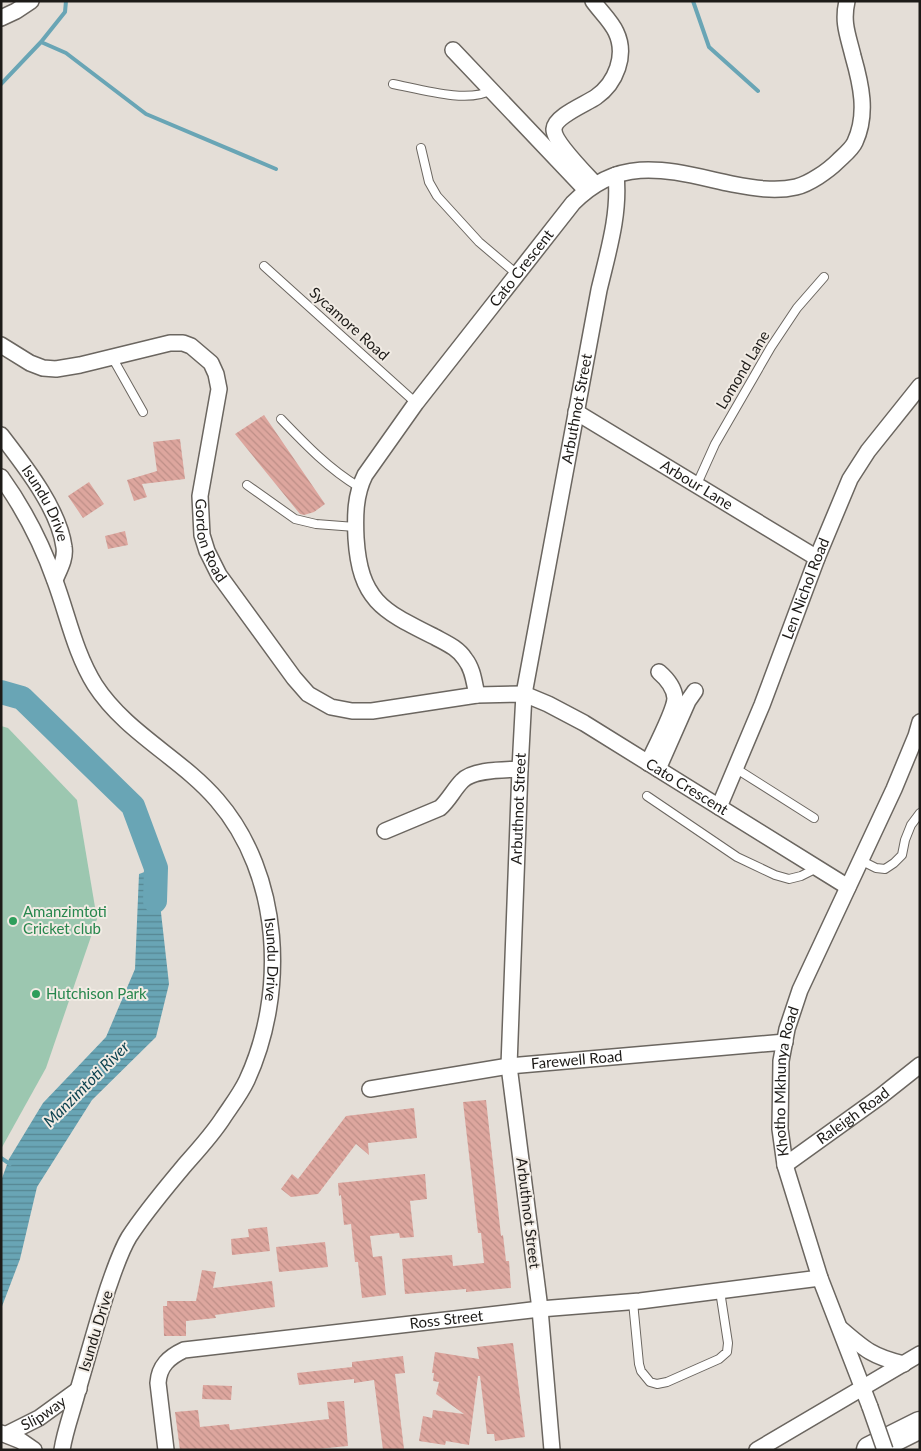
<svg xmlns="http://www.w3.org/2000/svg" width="921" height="1451" font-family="Lato,sans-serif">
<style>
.grass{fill:#9cc7b0}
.water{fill:url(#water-rules)}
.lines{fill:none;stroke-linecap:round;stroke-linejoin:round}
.stream{stroke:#69a5b5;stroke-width:4}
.river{stroke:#69a5b5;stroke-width:24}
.building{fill:url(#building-back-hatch)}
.service-casing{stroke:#6b6660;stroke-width:10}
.minor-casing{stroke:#6b6660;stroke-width:18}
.motorway-casing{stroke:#6b6660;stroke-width:29}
.service{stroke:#fff;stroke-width:8}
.minor{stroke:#fff;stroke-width:15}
.motorway{stroke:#fff;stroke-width:26}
.minor-bridge-casing{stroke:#6b6660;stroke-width:18;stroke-linecap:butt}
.minor-bridge{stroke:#fff;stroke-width:15}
.leisure-dot{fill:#2e9e5b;stroke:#f1ebe4;stroke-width:2}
.labels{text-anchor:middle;stroke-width:4;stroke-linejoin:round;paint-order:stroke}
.street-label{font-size:15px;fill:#1d1b18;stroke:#f1ebe4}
.leisure-label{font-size:15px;fill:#27864d;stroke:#f1ebe4;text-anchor:start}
.water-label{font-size:16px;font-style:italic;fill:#0d4350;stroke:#f1ebe4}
</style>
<defs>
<pattern id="water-rules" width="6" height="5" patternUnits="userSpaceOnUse" patternTransform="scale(1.25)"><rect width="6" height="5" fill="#69a5b5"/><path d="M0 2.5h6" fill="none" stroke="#568692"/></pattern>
<pattern id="building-back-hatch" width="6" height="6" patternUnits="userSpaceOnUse" patternTransform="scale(1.25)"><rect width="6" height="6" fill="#dda69e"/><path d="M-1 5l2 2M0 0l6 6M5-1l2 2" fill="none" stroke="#bd8e87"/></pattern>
</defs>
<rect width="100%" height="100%" fill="#e4ded7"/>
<path class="grass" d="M1,726l7,2 69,72 20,119 -51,149 -45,81z"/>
<path class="water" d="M156,868l13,116 -13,53 -64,63 -55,87 -17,72 -19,50v-128l8,-22 34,-56 63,-66 29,-68 4,-95z"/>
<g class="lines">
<path class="stream" d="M693,1l16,46 49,44
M41,42l25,11 80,61 130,55
M1,84l40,-42 24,-30 1,-11
M1,1158l9,6"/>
<path class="river" d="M1,692l21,6 111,108 23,62 -1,33"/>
</g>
<path class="building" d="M264,415l61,89 -11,8 -10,3 -4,-1 -65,-80z
M180,439l5,40 -43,5 5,13 -13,4 -7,-21 30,-9 -4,-29z
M89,482l15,22 -21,14 -15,-22z
M125,531l3,14 -20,4 -3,-13z
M486,1100l15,136 2,-1 3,26h3l2,27 -45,4v-3l-61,5 -3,-35 50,-4 1,11 31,-3 -3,-30h-3l-15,-131z
M414,1108l3,30 -49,5 1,12 -13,-11 -38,50 -27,3 -10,-8 11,-15 6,5 48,-63z
M425,1174l2,25 -17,2 4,36 -14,1 -1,-5 -29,3 3,21 9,-1 4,39 -24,3 -4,-36h-3l-4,-38 -7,1 -3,-30 -2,1 -1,-13z
M267,1227l3,24 -38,4 -1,-16 18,-2 -1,-8z
M325,1242l3,25 -49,5 -3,-25z
M202,1270l14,2 -3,16 59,-7 3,26 -60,8 1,3 -30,3v15h-22l-1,-30h4v-5h29z
M513,1343l12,94 -30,4 -1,-7h-7l-7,-58h-2l-9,69 -23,-4 -1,4 -26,-4 4,-25 9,2 1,-8 31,4 -28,-20 3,-12 -6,-1 1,-8h-2l3,-21 44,7 -2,-12z
M403,1356l2,17 -10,1 9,75 -21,1 -9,-70 -20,3v-4l-55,6 -2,-12 55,-6v-5z
M203,1385l29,1 -1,14 -29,-1z
M344,1401l4,45 -41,4h-127l-5,-38 23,-2 2,17 29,-3 1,6 99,-11 -2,-17z"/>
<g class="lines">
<g class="service-casing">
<path id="service" d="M393,84c26,5 76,20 98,6
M421,148l8,34 8,14 42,46 39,33
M264,266l152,137
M112,357l31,55
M281,419c25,26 48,50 78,68
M697,484l18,-40 56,-97 26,-39 27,-31
M247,485l48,34 21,5 39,3
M735,768l79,50
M647,796l90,61 38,18 14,4 12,-3 16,-8
M860,860l16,8 9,1 9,-6 8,-8 3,-15 6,-15 9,-12
M633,1302l6,62 2,7 9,11 7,2 10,-2 52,-23 8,-7 1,-9 -8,-52"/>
</g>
<g class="minor-casing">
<g id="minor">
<path d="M593,1c7,10 18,20 23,31 11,23 0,51 -20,65 -10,7 -41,19 -42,32 -1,12 32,45 41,55"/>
<path d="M1,18l15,-7 15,-10"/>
<path d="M453,50l133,140"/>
<path id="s1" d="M1,345l29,18 13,5 13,1 24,-4 90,-22h13l8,3 20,17 5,11 3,15 -19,107 2,39 5,16 12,24 75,103 14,16 23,13 21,4h20l105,-16 47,-1 24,10 36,19 264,164"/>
<path id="s2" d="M576,412l241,146"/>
<path id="s3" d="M1,435c23,30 58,74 63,112 2,12 -5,23 -9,33"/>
<path id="s4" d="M1,477c23,32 41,67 54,104 13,35 20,72 40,104 31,48 86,73 122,115 65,75 70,193 30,280 -6,13 -16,26 -24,38 -11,17 -25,32 -39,48 -19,23 -38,45 -55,71 -9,15 -15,34 -21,51 -11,34 -20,68 -30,102 -5,20 -13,40 -16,60"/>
<path id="s5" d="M477,695c-3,-13 -4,-26 -12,-36 -7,-11 -19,-16 -30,-22 -52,-26 -75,-36 -79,-99 -1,-22 -1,-43 9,-63l51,-72 157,-200c49,-50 98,-32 159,-19 21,4 43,8 64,3 13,-3 32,-16 42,-26 5,-5 14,-12 17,-19 13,-28 6,-58 -2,-86 -5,-21 -11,-33 -6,-55"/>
<path d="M648,763c6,-13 27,-53 27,-65 -1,-11 -9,-20 -16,-26"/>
<path d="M658,769l30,-68 7,-10"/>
<path id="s6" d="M719,807l43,-102 55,-147 33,-79 18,-28 52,-65"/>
<path d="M385,831l55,-23c9,-8 14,-19 22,-27 11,-12 43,-11 58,-12"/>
<path id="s7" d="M370,1089l139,-23 276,-24"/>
<path id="s8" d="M785,1165l96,-69 39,-31"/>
<path d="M841,1329c23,20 32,28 63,35"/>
<path id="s9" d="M870,1407l-50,-129 -35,-113 -5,-36 1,-68 6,-32 13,-39 94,-201 22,-53 4,-14"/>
<path d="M1,1433l20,8 13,9"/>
<path id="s10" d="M7,1434l32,-16 40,-29"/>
<path id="s11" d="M166,1450l-8,-67c1,-17 11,-26 26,-33l356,-41 100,-8 180,-23"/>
<path id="s12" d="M552,1450l-12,-141 -31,-243 11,-297 4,-75 75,-404c9,-38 21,-76 17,-115"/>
<path d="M757,1450l163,-96"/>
</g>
</g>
<g class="motorway-casing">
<path id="motorway" d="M870,1450l50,-25"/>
</g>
<use href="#service" class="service"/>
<use href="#minor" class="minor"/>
<use href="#motorway" class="motorway"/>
<g class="minor-bridge-casing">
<path id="minor-bridge" d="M870,1407l15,43"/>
</g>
<use href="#minor-bridge" class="minor-bridge"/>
</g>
<g class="leisure-dot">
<circle cx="13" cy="921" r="5"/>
<circle cx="36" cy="994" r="5"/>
</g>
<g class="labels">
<g class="street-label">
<text dy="5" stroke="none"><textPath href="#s5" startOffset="536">Cato Crescent</textPath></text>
<text transform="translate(349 324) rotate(42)" y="5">Sycamore Road</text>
<text transform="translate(743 370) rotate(-59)" y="5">Lomond Lane</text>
<text dy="5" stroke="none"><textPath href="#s12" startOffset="1049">Arbuthnot Street</textPath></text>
<text dy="5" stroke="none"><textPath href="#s2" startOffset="141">Arbour Lane</textPath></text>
<text dy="5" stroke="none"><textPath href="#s3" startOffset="82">Isundu Drive</textPath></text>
<text dy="5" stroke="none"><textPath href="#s1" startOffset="408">Gordon Road</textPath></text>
<text dy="5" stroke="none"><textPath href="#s6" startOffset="235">Len Nichol Road</textPath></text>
<text dy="5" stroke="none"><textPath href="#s1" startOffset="1002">Cato Crescent</textPath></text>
<text dy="5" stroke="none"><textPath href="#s12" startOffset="644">Arbuthnot Street</textPath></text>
<text dy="5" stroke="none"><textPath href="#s4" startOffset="570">Isundu Drive</textPath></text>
<text dy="5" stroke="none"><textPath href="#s7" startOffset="209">Farewell Road</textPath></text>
<text dy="5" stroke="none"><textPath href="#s9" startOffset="341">Khotho Mkhunya Road</textPath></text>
<text dy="5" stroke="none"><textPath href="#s8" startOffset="84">Raleigh Road</textPath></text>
<text transform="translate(528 1213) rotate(83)" y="5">Arbuthnot Street</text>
<text dy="5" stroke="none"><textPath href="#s11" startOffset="376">Ross Street</textPath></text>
<text transform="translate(96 1331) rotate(-73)" y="5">Isundu Drive</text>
<text dy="5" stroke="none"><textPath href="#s10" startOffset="42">Slipway</textPath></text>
</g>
<g class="leisure-label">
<text x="23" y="917">Amanzimtoti<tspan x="23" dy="17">Cricket club</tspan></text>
<text x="46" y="999">Hutchison Park</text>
</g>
<g class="water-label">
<text transform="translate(86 1084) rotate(-45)" y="6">Manzimtoti River</text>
</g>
</g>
<rect width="921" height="1451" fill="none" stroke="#1d1b18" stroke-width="5"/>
</svg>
